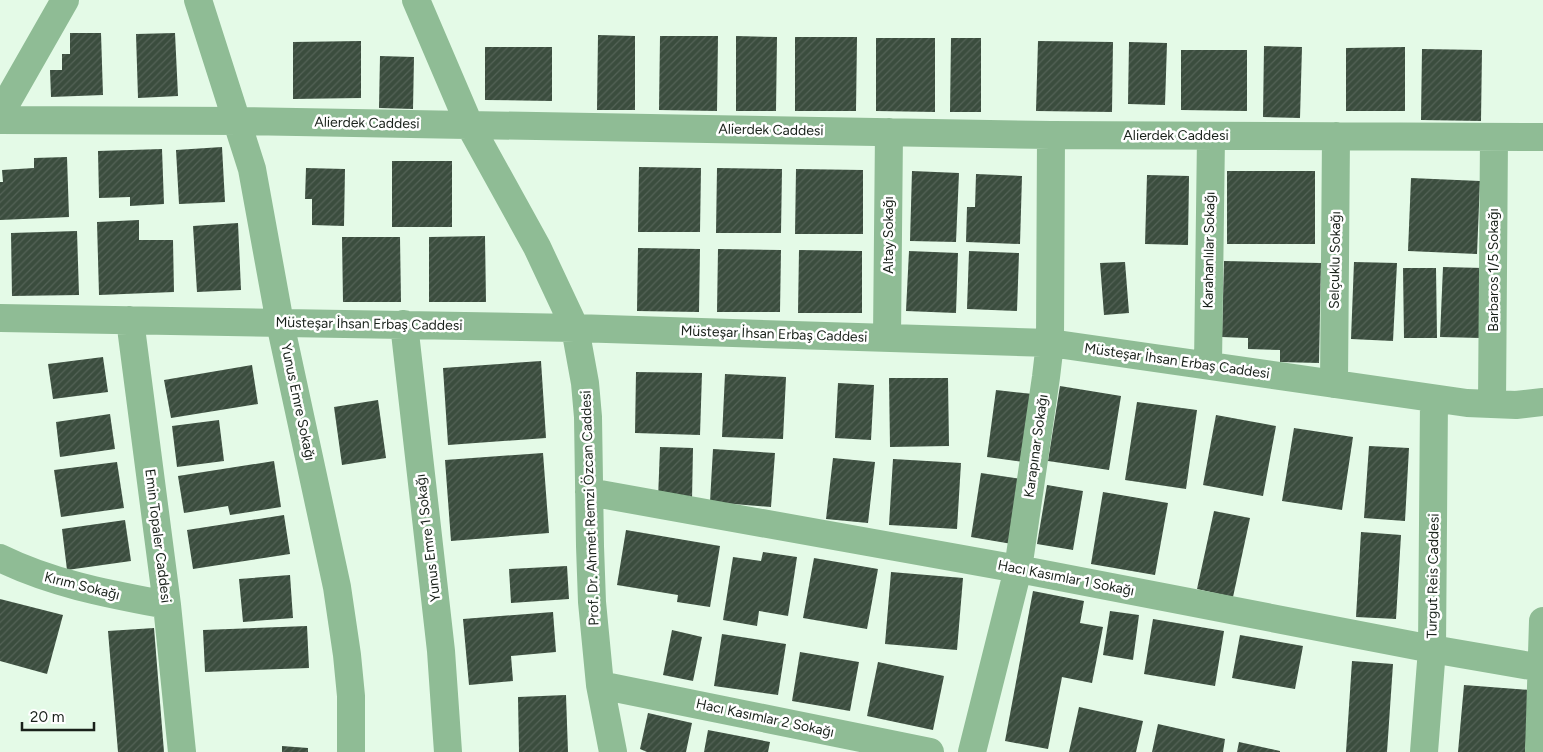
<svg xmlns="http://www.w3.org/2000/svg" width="1543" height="752" viewBox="0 0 1543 752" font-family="Figtree,sans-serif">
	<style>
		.building { fill: url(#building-hatch) }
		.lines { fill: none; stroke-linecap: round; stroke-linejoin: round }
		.minor { stroke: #8fbc95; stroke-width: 28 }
		.labels { text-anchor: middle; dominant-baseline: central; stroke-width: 5; stroke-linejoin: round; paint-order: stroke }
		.street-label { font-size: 14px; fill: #19211a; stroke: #fff }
	</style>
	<defs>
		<pattern id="building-hatch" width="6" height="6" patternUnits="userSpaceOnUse" patternTransform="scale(1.25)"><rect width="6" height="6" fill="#3b4d3e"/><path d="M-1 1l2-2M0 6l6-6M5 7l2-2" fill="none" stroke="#546357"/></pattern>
	</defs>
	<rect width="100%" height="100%" fill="#e4fae7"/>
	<path class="building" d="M70,33h31l2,62 -52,2 -1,-27h12v-16h8z
		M175,33l3,63 -40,2 -2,-64z
		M598,35l37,1v74h-38z
		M660,36h58l-1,75 -58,-1z
		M736,36l41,1 -1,74h-40z
		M795,37h62l-1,74h-61z
		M876,38h59v74l-59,-1z
		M951,38h30v74h-31z
		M361,41v57l-68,1v-57z
		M1038,41l75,1 -1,70 -76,-1z
		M1129,42l38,1 -2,62 -37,-1z
		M1264,46l38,1 -2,71 -37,-1z
		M485,47h67v54l-67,-1z
		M1405,47v64h-59v-63z
		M1422,49l60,1 -1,71 -60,-1z
		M1181,50h66v61l-66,-1z
		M380,56l34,1 -1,52 -34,-1z
		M222,147l3,55 -46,2 -3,-54z
		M162,149l2,55 -34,2v-9l-31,1 -1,-47z
		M67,157l2,60 -69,3v-38h3l-1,-12 32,-2v-10z
		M392,161h60v66h-60z
		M639,167l62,1 -1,64h-62z
		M306,168l39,1 -1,57 -32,-1v-26h-7z
		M717,168l65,1 -1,64h-65z
		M796,169l67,1v64h-68z
		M912,171l47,2 -3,69 -46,-1z
		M1227,171h88v73h-88z
		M976,174l46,2 -2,68 -54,-2 1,-35h8z
		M1147,175l42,1 -1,69 -43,-1z
		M1411,178l69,3 -3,73 -69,-3z
		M139,220v20h34l1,52 -75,3 -2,-73z
		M238,223l3,67 -44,2 -4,-66z
		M77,231l2,64 -67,1 -1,-63z
		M485,236l1,66h-57v-65z
		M342,237h58l1,65h-58z
		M638,248l62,1 -1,63 -62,-1z
		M718,249l63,1 -1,62h-63z
		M799,250l63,1v62h-64z
		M909,251l49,2 -2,60 -50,-2z
		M969,251l50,2 -2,58 -50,-2z
		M1224,261l97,2 -2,100 -39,-1v-12l-32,-1v-11l-26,-1z
		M1125,262l4,51 -25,2 -4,-52z
		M1354,262l43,1 -4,78 -42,-2z
		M1443,267l40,1 -3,70 -40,-1z
		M1403,268h33l1,70h-33z
		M103,357l5,35 -55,7 -5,-35z
		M541,361l5,77 -98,7 -5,-77z
		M252,365l6,39 -87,14 -7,-38z
		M636,372l66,1 -2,62 -65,-2z
		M725,374l61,3 -3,62 -61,-2z
		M889,378h59l1,68 -59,1z
		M838,383l36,2 -3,55 -36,-2z
		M1060,386l61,10 -12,74 -61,-9z
		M996,390l37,4 -9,68 -37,-5z
		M378,400l8,58 -44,7 -8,-58z
		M1137,402l60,8 -11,79 -61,-9z
		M110,414l5,35 -55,8 -4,-35z
		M1216,415l60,11 -13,70 -60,-11z
		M219,420l5,41 -47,6 -5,-41z
		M1294,428l59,9 -11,73 -60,-9z
		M1369,446l40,2 -4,73 -41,-3z
		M660,447l33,1 -1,52 -34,-1z
		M713,449l62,4 -4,54 -61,-5z
		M543,453l6,80 -98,8 -6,-81z
		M833,458l42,4 -7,61 -42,-4z
		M893,459l68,4 -4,66 -68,-4z
		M274,461l7,46 -51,8 -2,-9 -44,7 -6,-37z
		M117,462l7,46 -63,9 -7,-47z
		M981,473l41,6 -10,65 -41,-7z
		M1047,485l36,6 -10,59 -36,-6z
		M1103,492l65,11 -13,72 -64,-11z
		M1214,511l36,7 -17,79 -36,-8z
		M284,515l6,39 -97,15 -6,-39z
		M125,520l6,41 -64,9 -5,-41z
		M626,530l94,16 -10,61 -33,-5 1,-7 -61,-10z
		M1361,532l40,3 -5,84 -40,-2z
		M763,552l34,5 -9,59 -29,-5 -2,15 -34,-6 10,-63 28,4z
		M814,558l64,11 -11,60 -64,-11z
		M567,566l2,33 -58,4 -2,-34z
		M891,572l72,6 -6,72 -72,-6z
		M290,575l3,43 -50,4 -4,-43z
		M1033,591l51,10 -4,22 23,4 -11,56 -30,-6 -14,72 -43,-8z
		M0,599l63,16 -16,59 -47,-13z
		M1110,611l29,4 -6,45 -30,-5z
		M553,612l3,40 -45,4 2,25 -44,4 -6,-66z
		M1153,619l71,12 -9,55 -71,-12z
		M307,626l2,42 -104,4 -2,-42z
		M154,628l10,124h-46l-10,-121z
		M672,630l30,7 -9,44 -30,-6z
		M722,634l64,10 -8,51 -64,-9z
		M1240,635l63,11 -8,43 -63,-11z
		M800,652l59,10 -9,49 -58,-10z
		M1352,661l41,3 -6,88h-41z
		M878,662l66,14 -11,54 -66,-14z
		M1464,685l66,5 -5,62h-67z
		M566,695l2,57h-49l-1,-55z
		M1079,707l64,14 -7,31h-67z
		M648,713l44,10 -6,29h-39l-7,-3z
		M1158,724l67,15 -2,13h-71z
		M708,730l62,12 -2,10h-64z
		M1239,742l41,9v1h-43z
		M282,746l26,2v4h-26z"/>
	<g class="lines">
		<path class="minor" d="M198,0l54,169 28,154 57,264 10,68 4,41v56
			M416,0l53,124 68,123 38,81 10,55 3,34 2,129 2,56 8,83 13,67
			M0,114l65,-114
			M0,120l242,1 809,14 492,2
			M0,318l575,10 475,15 417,60 49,2 27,-3
			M130,320l37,285 15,147
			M404,324l37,327 7,101
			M887,337l2,-205
			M1208,365l3,-229
			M1334,384l2,-248
			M1492,404l2,-267
			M589,492l429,77 414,80 110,19
			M0,558c53,26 109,36 167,47
			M600,685l330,67
			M972,752l46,-183 28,-192 4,-34 1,-208
			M1424,752l8,-103 2,-250
			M1539,752l4,-131"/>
	</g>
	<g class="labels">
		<g class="street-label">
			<text transform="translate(367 123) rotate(1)">Alierdek Caddesi</text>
			<text transform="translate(771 130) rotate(1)">Alierdek Caddesi</text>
			<text x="1176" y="135">Alierdek Caddesi</text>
			<text transform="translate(888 235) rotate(-90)">Altay Sokağı</text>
			<text transform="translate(1209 250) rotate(-89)">Karahanlılar Sokağı</text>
			<text transform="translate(1335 260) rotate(-89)">Selçuklu Sokağı</text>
			<text transform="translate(1493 270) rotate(-90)">Barbaros 1/5 Sokağı</text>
			<text transform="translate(369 324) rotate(1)">Müsteşar İhsan Erbaş Caddesi</text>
			<text transform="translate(774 334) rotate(2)">Müsteşar İhsan Erbaş Caddesi</text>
			<text transform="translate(1177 361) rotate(8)">Müsteşar İhsan Erbaş Caddesi</text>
			<text transform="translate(298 402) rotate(78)">Yunus Emre Sokağı</text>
			<text transform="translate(1036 446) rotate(-82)">Karapınar Sokağı</text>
			<text transform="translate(590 508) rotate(-92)">Prof. Dr. Ahmet Remzi Özcan Caddesi</text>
			<text transform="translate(158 536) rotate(83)">Emin Topaler Caddesi</text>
			<text transform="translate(428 538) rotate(-97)">Yunus Emre 1 Sokağı</text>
			<text transform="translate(1433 576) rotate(-89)">Turgut Reis Caddesi</text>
			<text transform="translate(1066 578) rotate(11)">Hacı Kasımlar 1 Sokağı</text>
			<text transform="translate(82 586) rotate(14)">Kırım Sokağı</text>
			<text transform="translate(765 718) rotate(12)">Hacı Kasımlar 2 Sokağı</text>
		</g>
	</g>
	<path d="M22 722v8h72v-8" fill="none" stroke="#19211a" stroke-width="2.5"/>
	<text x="30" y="722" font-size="15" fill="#19211a" stroke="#ffffff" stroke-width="4" paint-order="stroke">20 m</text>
</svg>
